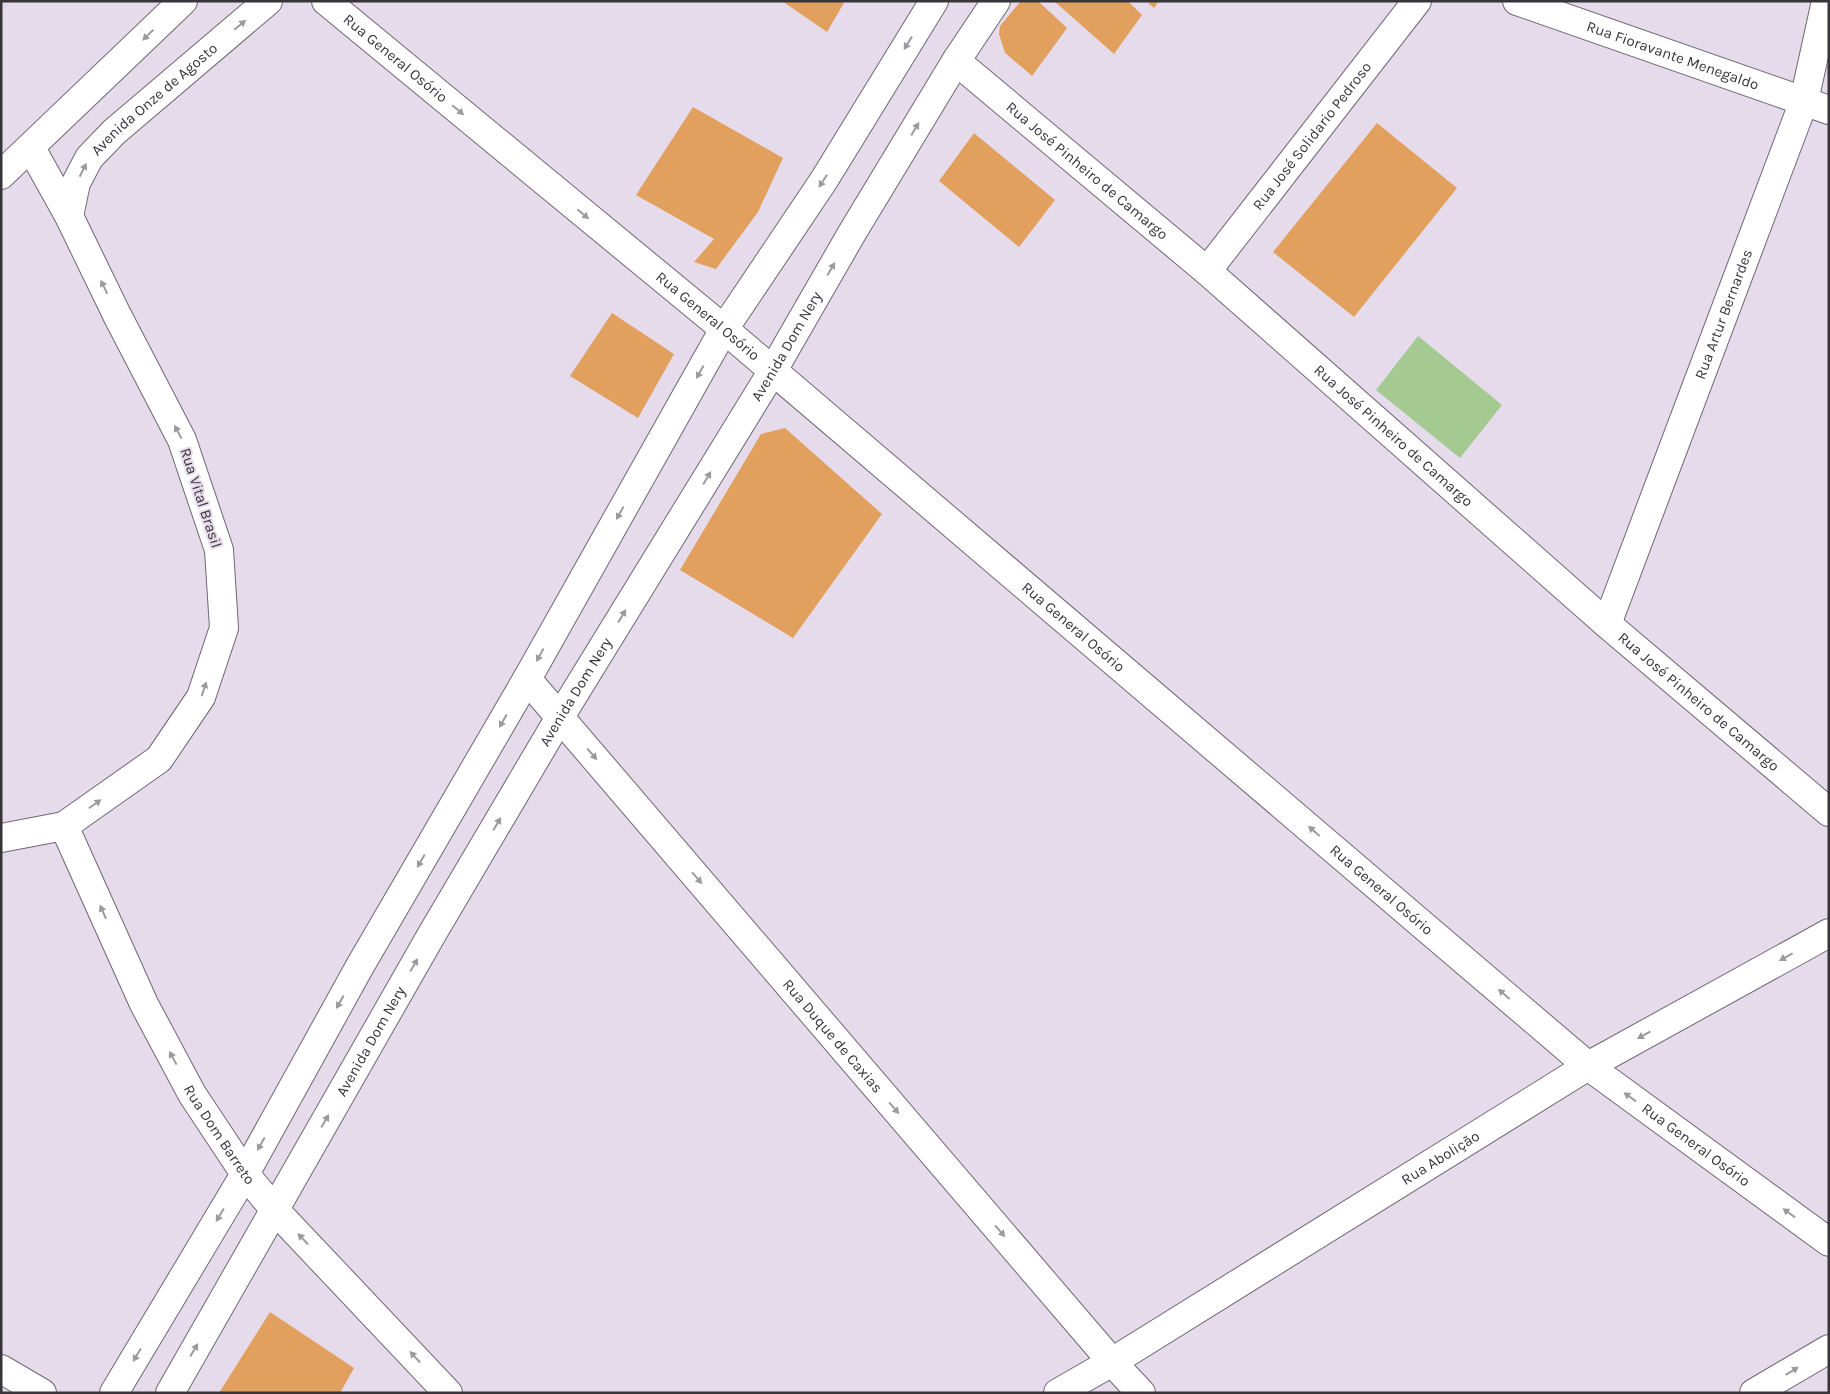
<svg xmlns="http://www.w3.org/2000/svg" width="1830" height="1394" viewBox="0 0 1830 1394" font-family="Karla,sans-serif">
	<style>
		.green { fill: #a4ca92 }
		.building { fill: #e2a05f }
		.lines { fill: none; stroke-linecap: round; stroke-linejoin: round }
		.street-casing { stroke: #6f6774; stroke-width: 30 }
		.secondary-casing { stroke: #6f6774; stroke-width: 30 }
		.primary-casing { stroke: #6f6774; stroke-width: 30 }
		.street { stroke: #fff; stroke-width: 28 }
		.secondary { stroke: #fff; stroke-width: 28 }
		.primary { stroke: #fff; stroke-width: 28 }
		.oneway { fill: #9b9a9c }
		.labels { text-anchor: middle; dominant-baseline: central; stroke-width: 4; stroke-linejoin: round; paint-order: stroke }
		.street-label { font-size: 15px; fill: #37343a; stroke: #e5dbea }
	</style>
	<rect width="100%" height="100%" fill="#e5dbea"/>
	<path class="green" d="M1418,336l84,69 -42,53 -84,-68z"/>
	<path class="building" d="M782,1h63l-18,31z
		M1021,1h17l29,27 -35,48 -27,-23 -6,-19 1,-8z
		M1054,1h74l14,14 -28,39z
		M1146,1h13l-5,7z
		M693,107l90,51 -25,54 -42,57 -22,-7 20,-23 -78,-44z
		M1377,123l80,65 -103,129 -81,-65z
		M974,133l81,67 -36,47 -80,-66z
		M612,313l62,41 -36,64 -68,-42z
		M785,428l97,86 -89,124 -113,-68 81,-136z
		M270,1312l84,56 -14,25h-121z"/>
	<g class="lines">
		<defs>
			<g id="street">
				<path id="s1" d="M326,1l398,328 864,737 241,176"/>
				<path id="s2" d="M1517,1l312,109"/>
				<path id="s3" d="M956,61l251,210 400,353 222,188"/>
				<path id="s4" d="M1207,271l210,-270"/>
				<path id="s5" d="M1607,624l197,-523 22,-100"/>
				<path id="s6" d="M527,679l585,683 29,31"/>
				<path id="s7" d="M64,826l80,178 48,90 53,80 29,35 174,184"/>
				<path d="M1,1369l41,24"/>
				<path id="s8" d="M1058,1393l54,-31 476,-296 241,-133"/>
			</g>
			<g id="secondary">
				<path d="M1,175l182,-174"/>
				<path id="s9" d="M69,216l7,-33 13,-25 25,-26 154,-131"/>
				<path d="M1,838l63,-12 95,-67 42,-62 23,-69 -5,-78 -37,-110 -65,-125 -48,-99 -38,-68"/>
				<path d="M1754,1393l75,-44"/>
			</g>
			<g id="primary">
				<path d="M114,1393l131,-219 115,-208 167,-287 197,-350 100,-149 110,-179"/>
				<path id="s10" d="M170,1393l262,-459 128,-217 212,-345 80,-139 104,-172 40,-60"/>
			</g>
		</defs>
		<use href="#street" class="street-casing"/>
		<use href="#secondary" class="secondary-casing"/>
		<use href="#primary" class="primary-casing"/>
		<use href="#street" class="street"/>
		<use href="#secondary" class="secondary"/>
		<use href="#primary" class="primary"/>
	</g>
	<defs><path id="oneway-solid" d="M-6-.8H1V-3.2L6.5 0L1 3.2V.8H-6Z" transform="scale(1.25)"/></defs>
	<g class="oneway">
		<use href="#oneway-solid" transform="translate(240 25) rotate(-40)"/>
		<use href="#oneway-solid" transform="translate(148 35) rotate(136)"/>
		<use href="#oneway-solid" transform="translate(908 43) rotate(122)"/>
		<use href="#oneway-solid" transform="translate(458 110) rotate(40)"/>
		<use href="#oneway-solid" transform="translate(915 129) rotate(-59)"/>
		<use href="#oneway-solid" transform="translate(83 170) rotate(-63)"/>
		<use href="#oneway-solid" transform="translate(823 181) rotate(123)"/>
		<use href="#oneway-solid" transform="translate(583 214) rotate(40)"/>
		<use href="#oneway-solid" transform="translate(831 269) rotate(-60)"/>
		<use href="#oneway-solid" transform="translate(104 287) rotate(-116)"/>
		<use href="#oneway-solid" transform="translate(700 372) rotate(119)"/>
		<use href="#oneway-solid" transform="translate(178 432) rotate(-118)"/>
		<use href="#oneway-solid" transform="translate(707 478) rotate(-59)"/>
		<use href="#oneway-solid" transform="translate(620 513) rotate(119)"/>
		<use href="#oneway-solid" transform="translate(622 616) rotate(-59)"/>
		<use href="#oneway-solid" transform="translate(540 655) rotate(119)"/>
		<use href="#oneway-solid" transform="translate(204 689) rotate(-72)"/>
		<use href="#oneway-solid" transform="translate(503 721) rotate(120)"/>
		<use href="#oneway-solid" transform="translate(592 754) rotate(49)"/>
		<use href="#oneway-solid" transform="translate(95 804) rotate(-35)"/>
		<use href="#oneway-solid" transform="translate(497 824) rotate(-59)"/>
		<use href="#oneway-solid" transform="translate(1314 831) rotate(-139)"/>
		<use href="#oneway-solid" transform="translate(421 861) rotate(120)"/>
		<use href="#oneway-solid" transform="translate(697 878) rotate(49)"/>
		<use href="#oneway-solid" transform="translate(103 912) rotate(-114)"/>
		<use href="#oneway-solid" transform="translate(1786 957) rotate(151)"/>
		<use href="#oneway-solid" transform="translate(414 965) rotate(-60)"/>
		<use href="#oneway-solid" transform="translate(1504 994) rotate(-139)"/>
		<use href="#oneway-solid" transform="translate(340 1002) rotate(119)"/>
		<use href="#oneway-solid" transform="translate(1644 1035) rotate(151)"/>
		<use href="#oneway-solid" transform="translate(173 1058) rotate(-118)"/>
		<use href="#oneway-solid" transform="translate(1630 1097) rotate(-144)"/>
		<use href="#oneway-solid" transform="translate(894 1108) rotate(49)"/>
		<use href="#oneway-solid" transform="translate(325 1121) rotate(-60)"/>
		<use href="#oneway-solid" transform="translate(261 1144) rotate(119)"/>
		<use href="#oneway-solid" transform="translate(1789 1213) rotate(-144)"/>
		<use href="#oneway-solid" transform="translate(220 1215) rotate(121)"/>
		<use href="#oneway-solid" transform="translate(1000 1231) rotate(49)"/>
		<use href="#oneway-solid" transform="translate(303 1239) rotate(-133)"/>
		<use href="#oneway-solid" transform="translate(194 1350) rotate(-60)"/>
		<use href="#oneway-solid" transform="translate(137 1355) rotate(121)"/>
		<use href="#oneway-solid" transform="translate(415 1357) rotate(-133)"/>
		<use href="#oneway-solid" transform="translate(1792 1371) rotate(-31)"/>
	</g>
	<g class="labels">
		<g class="street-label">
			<text stroke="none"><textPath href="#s2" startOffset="165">Rua Fioravante Menegaldo</textPath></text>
			<text stroke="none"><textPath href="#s1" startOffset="90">Rua General Osório</textPath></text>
			<text stroke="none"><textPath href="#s9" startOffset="150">Avenida Onze de Agosto</textPath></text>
			<text stroke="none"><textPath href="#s4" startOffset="171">Rua José Solidario Pedroso</textPath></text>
			<text stroke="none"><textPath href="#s3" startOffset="171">Rua José Pinheiro de Camargo</textPath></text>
			<text stroke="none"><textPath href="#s5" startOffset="331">Rua Artur Bernardes</textPath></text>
			<text stroke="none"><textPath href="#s1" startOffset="495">Rua General Osório</textPath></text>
			<text stroke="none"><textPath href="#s10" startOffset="1215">Avenida Dom Nery</textPath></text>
			<text stroke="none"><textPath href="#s3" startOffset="576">Rua José Pinheiro de Camargo</textPath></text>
			<text transform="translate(201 498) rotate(72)">Rua Vital Brasil</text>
			<text stroke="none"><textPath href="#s1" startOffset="975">Rua General Osório</textPath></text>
			<text stroke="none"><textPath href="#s10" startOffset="810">Avenida Dom Nery</textPath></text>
			<text stroke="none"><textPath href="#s3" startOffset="981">Rua José Pinheiro de Camargo</textPath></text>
			<text stroke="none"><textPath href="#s1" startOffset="1380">Rua General Osório</textPath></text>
			<text stroke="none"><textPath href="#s6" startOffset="470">Rua Duque de Caxias</textPath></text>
			<text stroke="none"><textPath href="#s10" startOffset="405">Avenida Dom Nery</textPath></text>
			<text stroke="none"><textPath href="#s7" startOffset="346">Rua Dom Barreto</textPath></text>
			<text stroke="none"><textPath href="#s1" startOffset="1785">Rua General Osório</textPath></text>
			<text stroke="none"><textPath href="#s8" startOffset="449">Rua Abolição</textPath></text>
		</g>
	</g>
	<rect width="1830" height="1394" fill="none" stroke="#37343a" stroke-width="5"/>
</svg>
